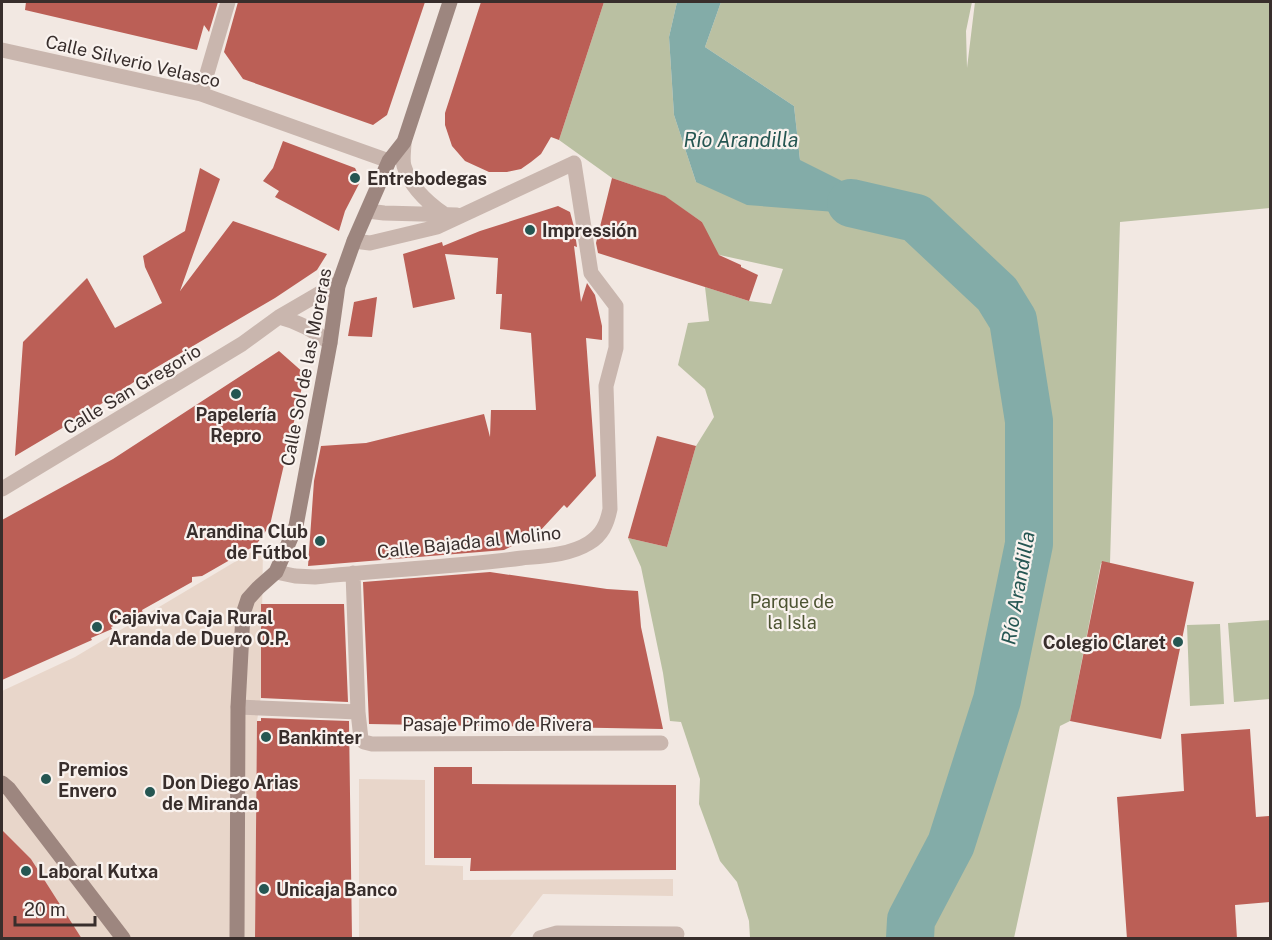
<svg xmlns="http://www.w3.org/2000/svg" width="1272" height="940" viewBox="0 0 1272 940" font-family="'Public Sans',sans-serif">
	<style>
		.green { fill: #bac0a2 }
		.plaza { fill: #e8d6ca }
		.water { fill: #83aca8 }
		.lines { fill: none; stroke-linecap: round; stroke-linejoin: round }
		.river { stroke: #83aca8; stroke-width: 48 }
		.building { fill: #bb5f56 }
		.street { stroke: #c9b6ae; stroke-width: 15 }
		.secondary { stroke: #9d867f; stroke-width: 15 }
		.poi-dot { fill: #255652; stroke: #f9f2ee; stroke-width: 2 }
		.labels { text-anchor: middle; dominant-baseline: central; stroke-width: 4.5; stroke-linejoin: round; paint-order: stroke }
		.street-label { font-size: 18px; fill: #382e2c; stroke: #f9f2ee }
		.poi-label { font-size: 18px; font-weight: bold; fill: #382e2c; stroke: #f9f2ee; text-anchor: start }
		.park-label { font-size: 18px; fill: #4d5432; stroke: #f9f2ee }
		.water-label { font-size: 20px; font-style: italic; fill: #255652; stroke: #f9f2ee }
	</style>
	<rect width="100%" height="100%" fill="#f2e8e2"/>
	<path class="green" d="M604,2h73l-8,35 5,78 22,67 104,-22 -6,-54 -89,-59 16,-45h251l-6,29 1,37 8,-66h295v206l-150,14 -10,341h-9l-31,158 -10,5 -46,212h-264l-1,-17 -12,-39 -17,-21 -21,-57 1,-25 -19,-57 -11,-1 -7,-48 -22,-106 -13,-29 39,9 29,-101 18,-29 -9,-28 -27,-24 10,-42 21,-2 -4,-34 44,14 22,3 12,-35 -68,-15 -13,-32 -38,-26 -52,-18 -53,-38z
		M1270,620v79l-36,3 -6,-79z
		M1220,624l4,80 -34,2 -3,-81z"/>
	<path class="plaza" d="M263,545l-2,151 -4,25 -2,217h-174l-50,-79 -29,-28v-140l73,-34z
		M359,779l66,1v85l38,1v14l210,-1v17l-130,-2 -34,44h-150z"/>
	<path class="water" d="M677,2h44l-16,45 89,59 6,54 116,58 21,21 -89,-26 -101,-8 -51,-23 -22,-67 -5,-78z"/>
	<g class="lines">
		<path class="river" d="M851,203l65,15 81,76 16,26 16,101v123l-32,156 -46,144 -40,76 -1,18"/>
	</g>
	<path class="building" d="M26,2h192l-9,30 -5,-7 -7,25 -172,-40z
		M238,2h187l-38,113 -14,10 -130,-46 -19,-27z
		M481,2h123l-45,138 -8,-3 -10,17 -10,8 -10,7 -14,3h-18l-24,-11 -13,-15 -7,-21v-12z
		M283,141l72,27 6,12 -16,31 -6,20 -64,-34 4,-6 -16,-10 10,-13z
		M200,168l20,11 -40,112 53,-70 94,33 -10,16 -42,28 -123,72 -66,44 -71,42 8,-114 64,-64 28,50 47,-25 -17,-36 -2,-11 42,-25z
		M612,178l53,18 37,26 17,33 22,10v2l17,8 -9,26 -151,-48 -2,-10z
		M558,206l12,6 4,15 3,20 -3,-1 7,56 6,-19 8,12 7,31v14l-16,-2 10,138 -29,32 -3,-3 -25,27 -35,18 -196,16 6,-85 7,-35 45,-3 118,-29 6,23 1,-27h45l-5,-77 -31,-4 2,-35h-6l2,-36 -53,-4 10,45 -42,9 -10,-54 39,-12 1,4 37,-15z
		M377,297l-5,40 -24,-1 6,-34z
		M279,351l26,23 -35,151 -14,20 -54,31 -10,1v5l-50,28 1,3 -32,14 1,2 -21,9 1,2 -90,40v-160l111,-61z
		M657,436l39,10 -29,101 -39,-9z
		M1102,561l92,21 -33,157 -91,-18z
		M490,572l117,17 31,2 3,36 22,102 -294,-5 -6,-142z
		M261,604h83l4,98 -87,-4z
		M261,718l88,3 3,218h-97l2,-218h4z
		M1250,729l6,88 13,-1 1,86 -35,3 2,34h-110l-10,-142 67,-6 -3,-57z
		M434,767h38v17l204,1v85l-206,1 1,-13h-37z
		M2,830l29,29 51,80h-80z"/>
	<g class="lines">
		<path class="street" d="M2,50l199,44 188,67
			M201,94l27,-92
			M404,142c0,8 -2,17 0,24 6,20 24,37 40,48
			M368,211l16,2 73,2
			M279,317c20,5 34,13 51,26
			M2,489l240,-145 37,-27 55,-32 4,1
			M276,572l19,4 20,1c69,-7 138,-10 207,-19 22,-2 48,-3 67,-15 13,-8 18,-19 21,-34l-4,-123 10,-38v-42l-25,-33 -17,-110 -137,64 -67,16 -16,-2
			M353,573l5,139 3,27 3,3 8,2 289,-1
			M238,707l120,5
			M540,938l17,-5 120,1"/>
		<path class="secondary" d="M2,783l7,6 114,149
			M237,938l1,-231 5,-93 5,-15 10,-11 18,-16 20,-46 34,-183 8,-57 16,-45 35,-80 15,-19 46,-140"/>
	</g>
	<g class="poi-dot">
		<circle cx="355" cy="178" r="6"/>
		<circle cx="530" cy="230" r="6"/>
		<circle cx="236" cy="394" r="6"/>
		<circle cx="320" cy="541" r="6"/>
		<circle cx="97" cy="627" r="6"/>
		<circle cx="1178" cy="642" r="6"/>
		<circle cx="266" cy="737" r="6"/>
		<circle cx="46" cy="779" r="6"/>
		<circle cx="150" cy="792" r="6"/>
		<circle cx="26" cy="871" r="6"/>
		<circle cx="264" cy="889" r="6"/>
	</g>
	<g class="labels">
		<g class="street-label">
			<text transform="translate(133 61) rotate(13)">Calle Silverio Velasco</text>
			<text transform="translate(306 367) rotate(-79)">Calle Sol de las Moreras</text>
			<text transform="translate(132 389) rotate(-31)">Calle San Gregorio</text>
			<text transform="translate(469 542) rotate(-6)">Calle Bajada al Molino</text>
			<text x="497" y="724">Pasaje Primo de Rivera</text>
		</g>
		<g class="poi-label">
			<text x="367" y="178">Entrebodegas</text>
			<text x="542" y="230">Impressión</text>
			<text x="236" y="414" text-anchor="middle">Papelería<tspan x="236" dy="21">Repro</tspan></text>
			<text x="308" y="531" text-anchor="end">Arandina Club<tspan x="308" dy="21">de Fútbol</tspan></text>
			<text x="109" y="617">Cajaviva Caja Rural<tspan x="109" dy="21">Aranda de Duero O.P.</tspan></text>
			<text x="1166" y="642" text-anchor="end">Colegio Claret</text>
			<text x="278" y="737">Bankinter</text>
			<text x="58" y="769">Premios<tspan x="58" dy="21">Envero</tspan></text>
			<text x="162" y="782">Don Diego Arias<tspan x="162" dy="21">de Miranda</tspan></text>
			<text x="38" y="871">Laboral Kutxa</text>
			<text x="276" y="889">Unicaja Banco</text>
		</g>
		<g class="park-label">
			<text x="792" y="601">Parque de<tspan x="792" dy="21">la Isla</tspan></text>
		</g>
		<g class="water-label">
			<text x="741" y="140">Río Arandilla</text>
			<text transform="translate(1018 588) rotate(-80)">Río Arandilla</text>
		</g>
	</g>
	<rect width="1272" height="940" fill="none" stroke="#382e2c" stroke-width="6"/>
	<path d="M15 916v9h80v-9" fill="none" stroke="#382e2c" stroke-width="3"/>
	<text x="24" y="916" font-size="18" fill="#382e2c" stroke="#f9f2ee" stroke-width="4.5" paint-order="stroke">20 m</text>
</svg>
